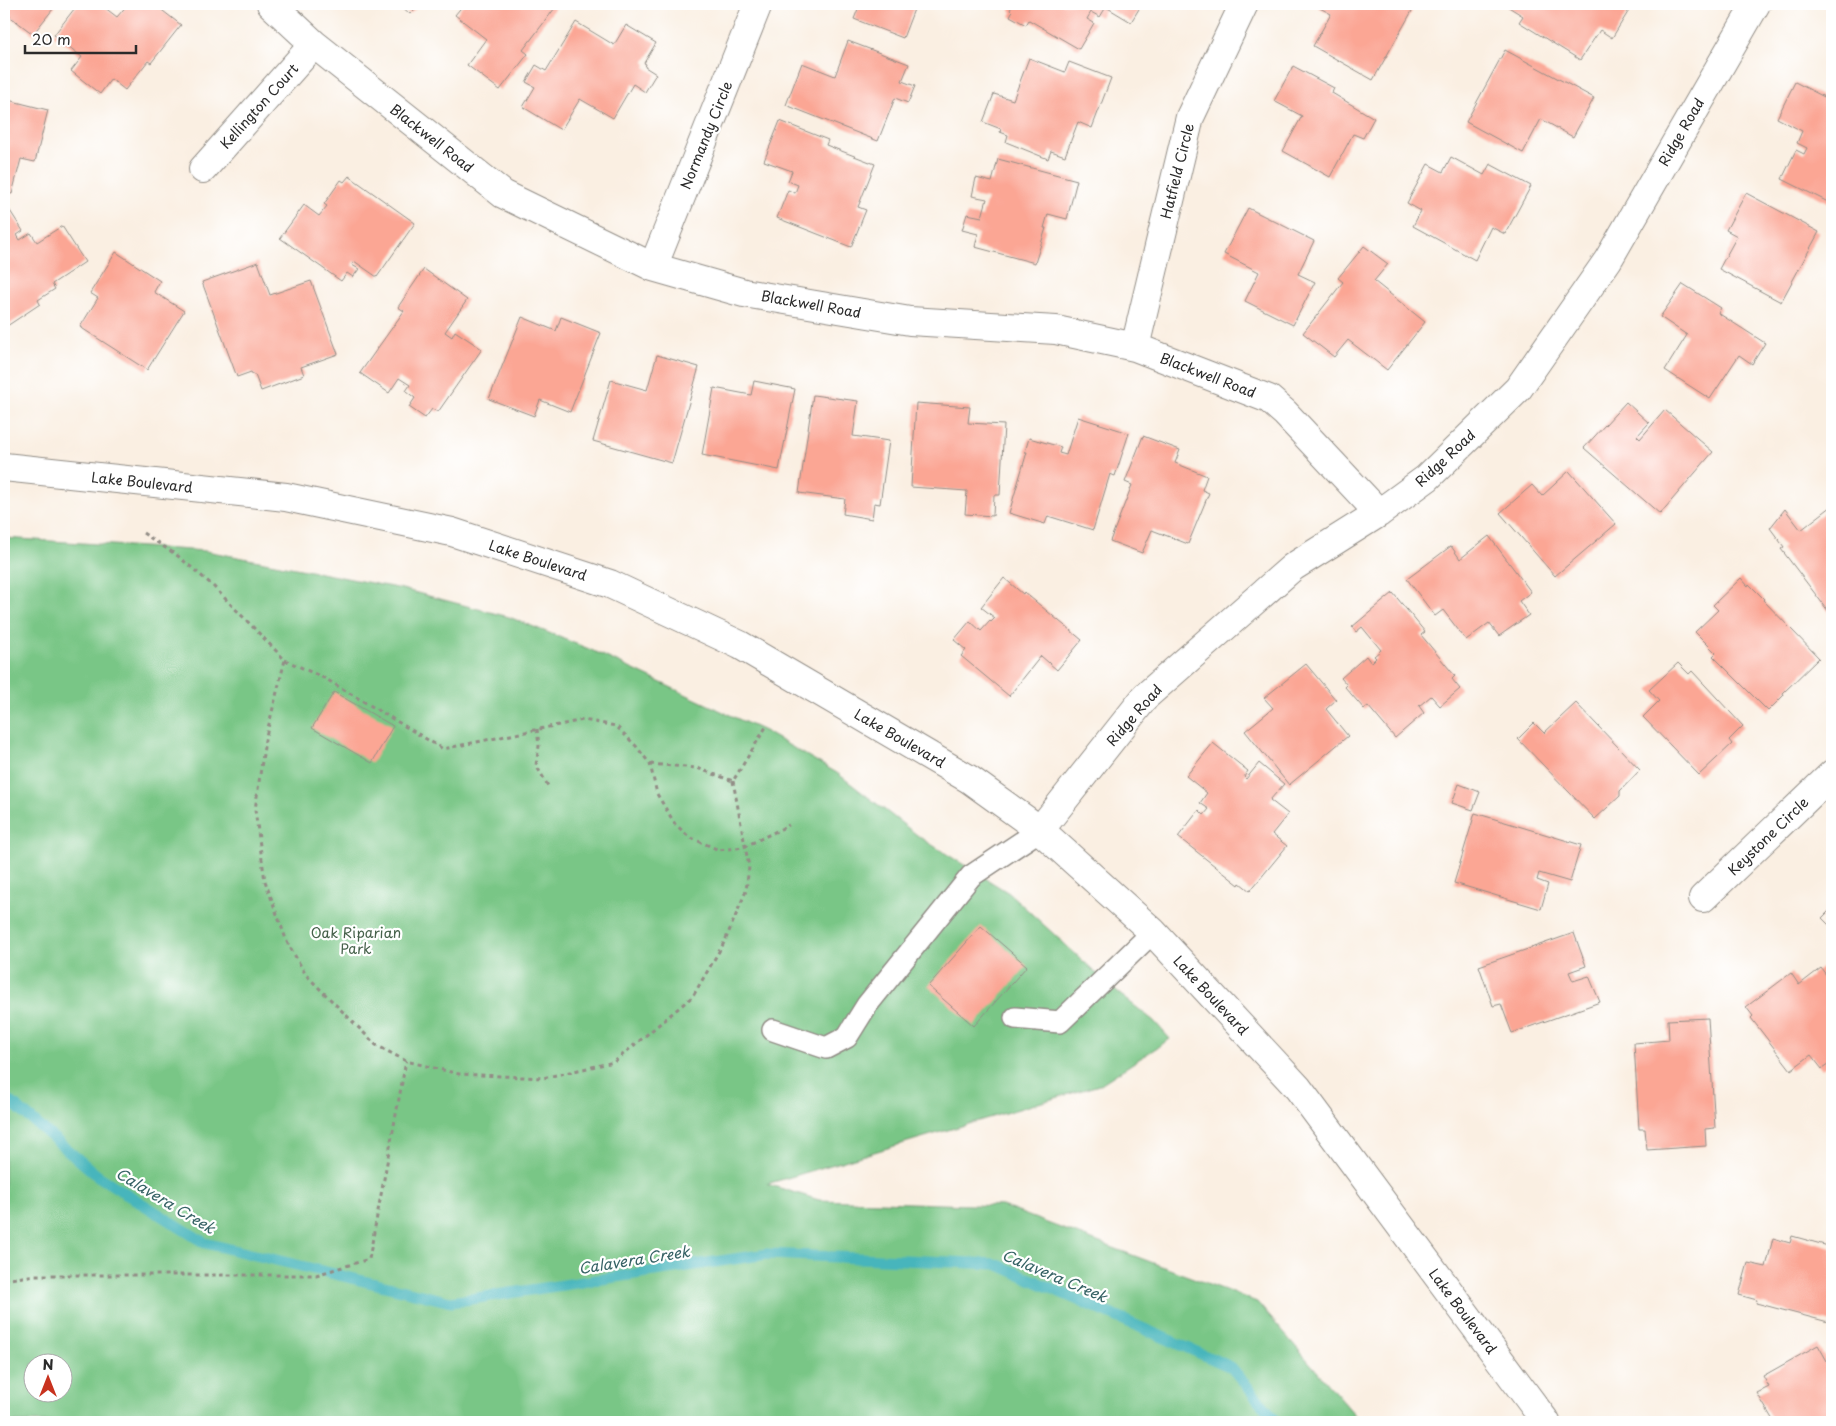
<svg xmlns="http://www.w3.org/2000/svg" width="1836" height="1426" viewBox="0 0 1836 1426" font-family="'Playpen Sans',sans-serif">
	<style>
		.green { fill: #79c686; stroke: #527858; fill-rule: evenodd }
		.lines { fill: none; stroke-linecap: round; stroke-linejoin: round }
		.stream { stroke: #46b5bc; stroke-width: 11 }
		.building { fill: #fba694 }
		.service-casing { stroke: #928d86; stroke-width: 24 }
		.minor-casing { stroke: #928d86; stroke-width: 30 }
		.secondary-casing { stroke: #928d86; stroke-width: 30 }
		.path { stroke: #928d86; stroke-width: 3; stroke-dasharray: 4 4; stroke-linecap: butt }
		.service { stroke: #fff; stroke-width: 21 }
		.minor { stroke: #fff; stroke-width: 28 }
		.secondary { stroke: #fff; stroke-width: 28 }
		.labels { text-anchor: middle; dominant-baseline: central; stroke-width: 4.5; stroke-linejoin: round; paint-order: stroke }
		.street-label { font-size: 14px; fill: #2b2b2b; stroke: #fff }
		.park-label { font-size: 14px; fill: #46614b; stroke: #fff }
		.water-label { font-size: 15px; font-style: italic; fill: #366265; stroke: #fff }
	</style>
	<rect width="100%" height="100%" fill="#fff"/>
	<filter id="ink" filterUnits="userSpaceOnUse"><feTurbulence type="fractalNoise" baseFrequency=".02" numOctaves="2"/><feDisplacementMap in="SourceGraphic" scale="10" xChannelSelector="R" yChannelSelector="G"/><feConvolveMatrix kernelMatrix="1 2 1 2 8 2 1 2 1" color-interpolation-filters="sRGB"/></filter>
	<filter id="wash" filterUnits="userSpaceOnUse"><feTurbulence type="fractalNoise" baseFrequency=".0096" numOctaves="4" result="noise"/><feDisplacementMap in="SourceGraphic" scale="20" xChannelSelector="R" yChannelSelector="G"/><feGaussianBlur stdDeviation="1.12" result="paint"/><feColorMatrix in="noise" values="0 0 0 0 0 0 0 0 0 0 0 0 0 0 0 0 0 1.4 0 .05"/><feComposite in="paint" operator="in"/></filter>
	<g filter="url(#wash)">
		<rect width="100%" height="100%" fill="#faefe2"/>
		<path class="green" d="M4,538l202,13 74,14 122,24 107,28 80,32 175,82 73,42 84,65 88,55 108,99 37,29 16,18 -71,46 -332,99 52,16 183,6 255,96 104,120h-1357zM32,1364h30v30h-30z"/>
		<g class="lines">
			<path class="stream" d="M4,1096l94,80 107,67 246,59 316,-48 229,10 235,103 46,55"/>
		</g>
		<g id="blocks">
			<path class="building" d="M4,4h53l-24,30 -29,-22z
				M78,4h22l17,13 11,-13h26l27,21 -30,38 -3,-2 -23,29 -14,-11 -11,15 -29,-23 11,-14 -28,-22z
				M399,4h21l-10,10z
				M464,4h94l-35,46 5,4 -28,36 -33,-25 19,-26 -31,-24z
				M860,4h56l-13,34 -49,-19z
				M1013,4h129l-11,18 -25,-15 -6,10 -9,-5 -4,7 7,4 -15,26 -50,-29 -3,5 -16,-9 2,-4 -2,-2z
				M1320,4h81l11,7 -39,69 -60,-34 18,-32 -13,-7z
				M1509,4h124l-21,34 -12,-8 -20,30 -61,-38 4,-6 -16,-10z
				M576,22l38,23 12,-20 30,18 -12,20 2,1 -1,3 11,7 -11,18 -12,-8 -20,34 -33,-19 -19,31 -38,-23 12,-20 -9,-5 10,-17 10,6z
				M848,41l61,23 -7,17 13,5 -7,17 -13,-5 -17,43 -92,-36 16,-42 33,13z
				M1505,50l89,48 -21,39 -32,-18 -18,34 -57,-31z
				M1029,58l36,14 4,-10 42,16 -19,50 -14,-6 -13,34 -14,-5 -3,8 -42,-17 2,-7 -8,-3 1,-3 -18,-7 11,-28 19,6z
				M1293,66l41,22 -2,5 42,25 -11,20 -10,-4 -23,43 -47,-26 19,-35 -28,-15z
				M1795,82l37,19v103l-50,-25 14,-29 8,4 3,-6 -10,-5 5,-12 -25,-13z
				M4,99l44,11 -13,52 -14,-3 -9,35 -8,-2z
				M780,121l48,19 -2,5 49,19 -17,43 8,3 -15,37 -74,-29 11,-28 7,3 3,-8 -10,-4 4,-10 -28,-10z
				M1451,157l33,18 6,-11 41,22 -26,48 -14,-7 -16,33 -62,-34 8,-15 -14,-8 21,-39 15,8z
				M998,159l79,21 -10,39 -19,-5 -4,14h2l-11,35 -60,-16 3,-13 -16,-4 5,-16 15,3 5,-18 -15,-3 4,-18 16,4z
				M349,176l66,47 -38,54 -23,-16 -2,4 7,4 -6,8 -6,-4 -6,8 -61,-43 24,-33 15,11 8,-10 -3,-2 17,-24 3,2z
				M1746,193l73,39 -38,70 -62,-33 18,-33 -11,-6z
				M5,203l18,28 -6,4 3,5 11,-7 6,9 25,-16 23,36 -33,22 3,5 -17,11 2,4 -36,24v-124z
				M1248,208l66,33 -16,33 17,8 -22,43 -48,-24 14,-29 -35,-18z
				M1364,246l24,18 -14,17 51,41 -38,48 -39,-30 -14,17 -31,-24 40,-51 -5,-4z
				M116,252l44,29 -6,11 30,19 -37,59 -67,-43 18,-29 -8,-5z
				M258,262l12,33 41,-14 27,73 -37,13 3,8 -43,16 -6,-16h-2l-2,-3 -14,5 -35,-95z
				M424,269l43,31 -22,32 7,5 3,-6 27,18 -44,63 -6,-3 -7,9 -16,-11 6,-9 -9,-7 4,-6 -11,-7 -10,15 -29,-20 44,-62 -6,-4z
				M1683,284l38,24 -3,5 47,30 -13,21 -13,-9 -29,44 -45,-29 22,-35 -27,-18z
				M522,317l34,14 5,-14 40,16 -31,79 -30,-12 -6,16 -45,-17z
				M657,355l42,12 -27,96 -79,-22 18,-61 36,10z
				M754,381l41,8 -16,81 -77,-15 12,-67 37,7z
				M813,395l45,6 -5,35 36,5 -9,63 -6,-1 -2,16 -29,-5 2,-15 -46,-6z
				M1626,402l23,21 -12,13 3,3 25,-29 48,42 -53,62 -76,-66z
				M916,403l54,4 -2,16 36,2 -4,70h-6l-1,21 -28,-2 2,-23 -56,-4z
				M1078,417l51,16 -14,43 -5,-2 -17,56 -45,-14 -3,8 -36,-11 18,-61h-2l4,-14 32,9 -2,6 7,2z
				M1143,436l37,14 -5,13 32,13 -5,14 7,3 -21,51 -36,-14 -10,23 -32,-12 22,-56 -7,-3z
				M1569,471l47,53 -61,52 -55,-63 32,-28 10,11z
				M1832,506v110l-51,-67 3,-2 -14,-19 15,-19 16,21z
				M1489,536l42,56 -12,9 10,14 -30,21 -10,-13 -23,17 -23,-30 -8,6 -28,-37 44,-33 9,13z
				M1004,578l19,16 1,-2 58,48 -25,30 -16,-14 -32,40 -48,-40 5,-6 -12,-10 16,-19 11,10 9,-10 1,1 4,-4 -14,-11z
				M1741,578l7,8 1,-2 15,15 -1,1 56,58 -36,35 1,2 -16,16 -55,-55 3,-3 -21,-21 23,-22 -5,-5z
				M1393,593l32,39 -4,3 34,41 -3,3 8,10 -20,17 -9,-10 -12,10 5,7 -29,25 -27,-32 -4,3 -19,-22 2,-2 -6,-7 25,-22 5,7 5,-5 -2,-2 7,-6 -19,-23 -6,5 -4,-5z
				M1678,663l11,11 3,-3 51,55 -14,14 3,4 -33,31 -56,-58 16,-16 -10,-11z
				M1306,664l30,36 -10,9 22,27 -59,49 -44,-54 28,-23 -9,-10z
				M334,692l59,34 -21,37 -60,-35z
				M1576,703l64,67 -20,21v5l-25,23 -77,-80 16,-16 10,10z
				M1213,743l35,28 -4,6 2,2 13,-16 25,21 -14,16 18,14 -16,20 15,12 -37,45 -10,-8 -1,2 -61,-48 21,-27 5,5 5,-6 -9,-6 7,-10 -21,-17z
				M1459,784l21,8 -7,18 -21,-7z
				M1475,813l106,32 -11,37 -31,-9 -2,7 11,4 -7,25 -87,-26z
				M1832,908v20l-10,-10z
				M981,926l46,40 -53,60 -46,-40z
				M1574,933l12,33 -17,6 4,9 16,-5 11,26 -88,31 -11,-29 -8,2 -14,-40z
				M1821,968l11,15v79l-10,7 -11,-14 -20,15 -40,-52 2,-2 -7,-9 45,-34 8,12z
				M1708,1018l7,110 -10,1 1,17 -59,4 -2,-21h-6l-5,-86 35,-3 -1,-20z
				M1792,1236l40,11v76l-76,-20 1,-3 -18,-5 9,-32 18,4 7,-29 17,5z
				M1818,1345l13,23 1,-1v55h-27l-2,-2 -4,2h-25l-17,-29 12,-6 -6,-11z"/>
		</g>
	</g>
	<g filter="url(#ink)">
		<use href="#blocks" fill-opacity="0" stroke="#928d86" stroke-width="1"/>
		<g class="lines">
			<defs>
				<path id="service" d="M1015,1018l45,4 93,-90
					M773,1030l53,18 21,-11 20,-32 104,-129 69,-46"/>
				<path id="minor" d="M271,4l43,40 189,150 150,73 91,26 166,28 146,9 79,17 134,52 16,14 94,100
					M203,169l111,-125
					M653,267l105,-263
					M1135,347l55,-230 54,-113
					M1040,830l106,-134 147,-129 86,-54 48,-35 91,-89 90,-129 148,-256
					M1703,898l129,-124"/>
				<path id="secondary" d="M4,467l282,30 166,35 158,52 130,61 229,134 71,51 113,102 145,156 248,334"/>
			</defs>
			<use href="#service" class="service-casing"/>
			<use href="#minor" class="minor-casing"/>
			<use href="#secondary" class="secondary-casing"/>
			<path class="path" d="M143,533l35,23 33,28 74,76 -20,80 -10,70 10,71 22,61 19,33 70,70 30,16 53,13 84,4 71,-16 79,-66 32,-55 21,-50 3,-24 -16,-86
				M285,660l41,19 117,70 140,-29 33,6 20,20 14,18 7,30 18,30 14,13 30,13 25,-3 45,-22
				M537,729l2,17 -3,19 12,21
				M650,764l47,4 36,13 33,-54
				M4,1280l31,-5h281l53,-16 37,-198"/>
			<use href="#service" class="service"/>
			<use href="#minor" class="minor"/>
			<use href="#secondary" class="secondary"/>
		</g>
	</g>
	<g class="labels">
		<g class="street-label">
			<text transform="translate(259 106) rotate(-48)">Kellington Court</text>
			<text transform="translate(1681 132) rotate(-60)">Ridge Road</text>
			<text transform="translate(706 135) rotate(-68)">Normandy Circle</text>
			<text transform="translate(432 138) rotate(38)">Blackwell Road</text>
			<text transform="translate(1177 171) rotate(-76)">Hatfield Circle</text>
			<text transform="translate(811 304) rotate(10)">Blackwell Road</text>
			<text transform="translate(1208 375) rotate(21)">Blackwell Road</text>
			<text transform="translate(1445 458) rotate(-43)">Ridge Road</text>
			<text transform="translate(142 482) rotate(6)">Lake Boulevard</text>
			<text transform="translate(538 560) rotate(18)">Lake Boulevard</text>
			<text transform="translate(1134 715) rotate(-49)">Ridge Road</text>
			<text transform="translate(900 738) rotate(30)">Lake Boulevard</text>
			<text transform="translate(1768 836) rotate(-44)">Keystone Circle</text>
			<text transform="translate(1211 995) rotate(47)">Lake Boulevard</text>
			<text transform="translate(1463 1311) rotate(53)">Lake Boulevard</text>
		</g>
		<g class="park-label">
			<text x="356" y="932">Oak Riparian<tspan x="356" dy="16">Park</tspan></text>
		</g>
		<g class="water-label">
			<text transform="translate(166 1200) rotate(31)">Calavera Creek</text>
			<text transform="translate(634 1259) rotate(-9)">Calavera Creek</text>
			<text transform="translate(1055 1275) rotate(23)">Calavera Creek</text>
		</g>
	</g>
	<rect width="1836" height="1426" fill="none" stroke="#fff" stroke-width="20"/>
	<g transform="translate(48 1378)"><circle r="24" fill="#ffffff" stroke="#aaaaaa"/>
	<path d="M0-4L9 19L0 12L-9 19Z" fill="#c8321e"/>
	<text y="-8" font-size="14" font-weight="bold" text-anchor="middle" fill="#2b2b2b">N</text>
	</g>
	<path d="M25 45v8h111v-8" fill="none" stroke="#2b2b2b" stroke-width="2.5"/>
	<text x="32" y="45" font-size="15" fill="#2b2b2b" stroke="#ffffff" stroke-width="4" paint-order="stroke">20 m</text>
</svg>
